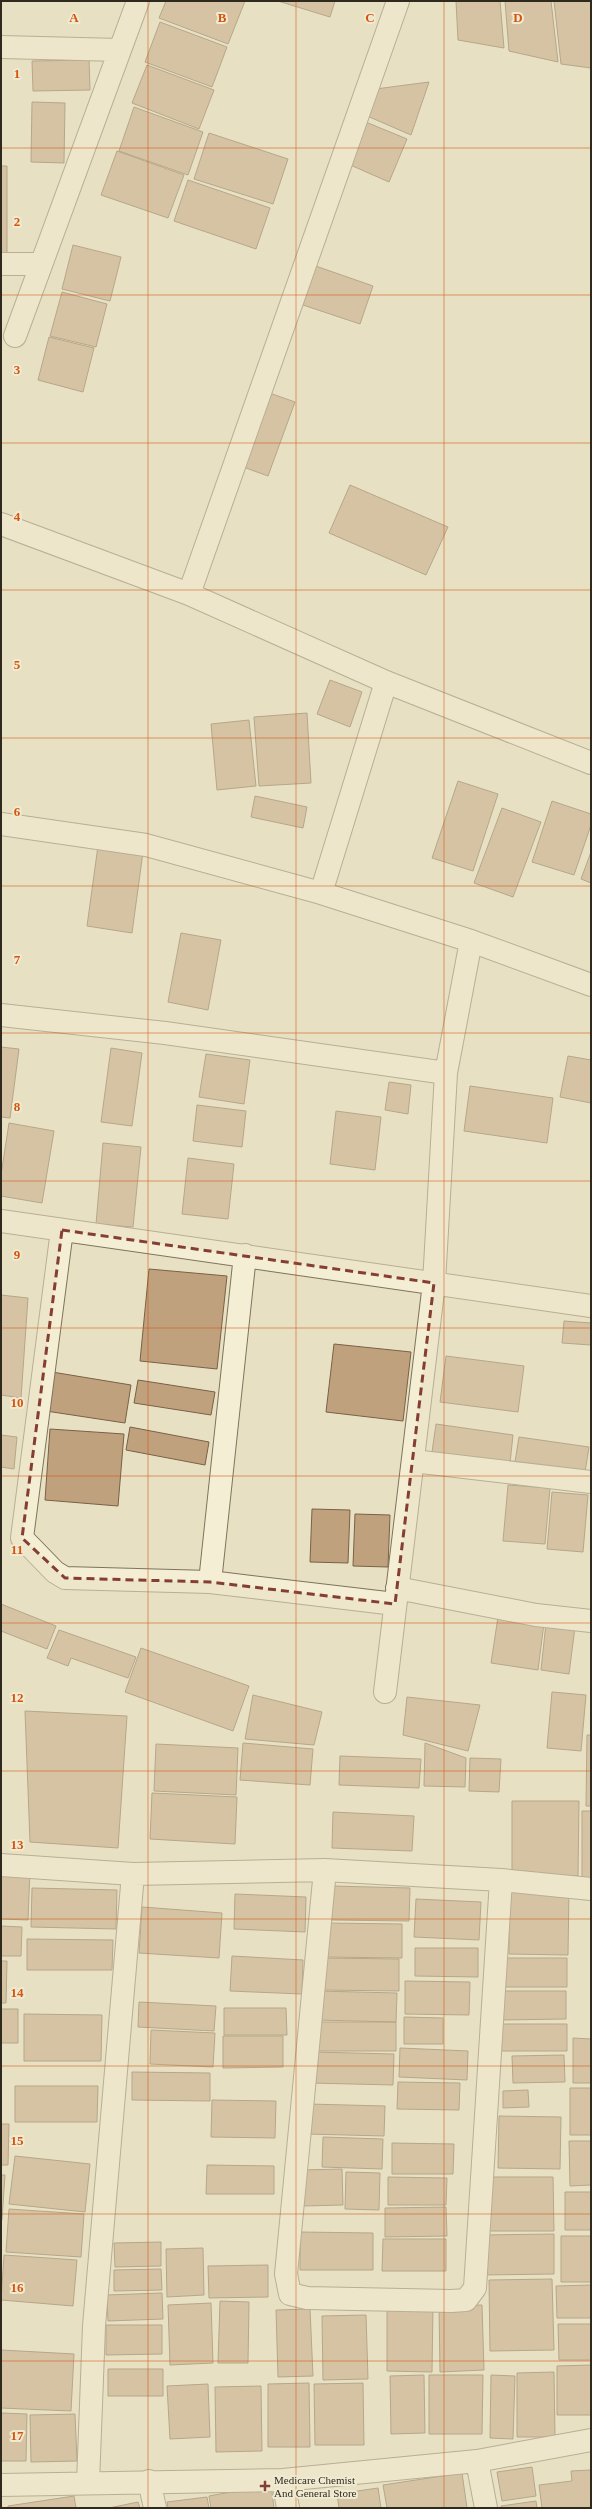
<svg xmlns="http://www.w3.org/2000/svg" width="592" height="2509" viewBox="0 0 592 2509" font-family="Georgia,serif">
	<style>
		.building { fill: #c0a17d; stroke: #7a6145 }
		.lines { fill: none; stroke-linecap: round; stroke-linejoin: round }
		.minor-casing { stroke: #7e735c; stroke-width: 24 }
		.minor { stroke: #f3eed4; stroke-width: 22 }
		.marked { fill: none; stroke: #853e34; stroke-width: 3; stroke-dasharray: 8 5; stroke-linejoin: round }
		.grid { fill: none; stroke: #d6540e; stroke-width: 1; stroke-opacity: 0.55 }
		.poi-dot { fill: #853e34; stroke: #efead1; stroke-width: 1.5 }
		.labels { text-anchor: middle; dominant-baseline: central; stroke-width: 4; stroke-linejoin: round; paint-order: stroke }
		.poi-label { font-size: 11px; fill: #30291e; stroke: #efead1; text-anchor: start }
		.grid-label { font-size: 13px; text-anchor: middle; font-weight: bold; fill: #d6540e; stroke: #efead1; stroke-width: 4; stroke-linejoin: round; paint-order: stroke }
	</style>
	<rect width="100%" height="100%" fill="#e7e0c3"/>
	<path class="building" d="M166,1h79l-17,43 -69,-26z
		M278,1h57l-5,16z
		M456,1h44l4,47 -46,-8z
		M505,1h46l7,61 -49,-11z
		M554,1h37v67l-30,-4z
		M160,22l67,25 -15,40 -67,-25z
		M89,60l1,30 -57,1 -1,-30z
		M147,65l67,25 -15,39 -67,-26z
		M429,82l-18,53 -53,-23 10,-22z
		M32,102l33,1 -1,60 -33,-1z
		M134,107l69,25 -15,43 -69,-24z
		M356,118l51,21 -18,43 -50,-22z
		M209,133l79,26 -15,45 -79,-25z
		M117,151l67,24 -16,43 -67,-23z
		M1,166h6v90h-6z
		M188,180l82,28 -14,41 -82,-28z
		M73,245l48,12 -11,44 -48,-12z
		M307,263l66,23 -13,38 -66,-22z
		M62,292l45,12 -11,43 -46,-11z
		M49,337l45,11 -11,44 -45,-12z
		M261,390l34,12 -27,74 -33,-12z
		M350,485l98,42 -22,48 -97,-42z
		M330,680l32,12 -12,35 -33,-13z
		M307,713l4,70 -52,3 -5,-69z
		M249,720l7,66 -39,4 -6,-66z
		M458,781l40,13 -25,77 -41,-13z
		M255,796l52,11 -4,21 -52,-11z
		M552,801l39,13v11l-17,50 -42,-13z
		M502,808l39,14 -28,75 -39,-14z
		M98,846l45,6 -11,81 -45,-7z
		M591,852v31l-10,-4z
		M181,933l40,7 -13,70 -40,-8z
		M1,1047l18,2 -9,69 -9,-1z
		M111,1048l31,5 -10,73 -31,-4z
		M206,1054l44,6 -6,44 -45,-7z
		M568,1056l23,4v43l-31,-6z
		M389,1082l22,3 -3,29 -23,-4z
		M470,1086l83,12 -6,45 -83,-12z
		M197,1105l49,6 -4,36 -49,-6z
		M336,1111l45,6 -6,53 -45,-6z
		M9,1123l45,8 -12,72 -41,-7v-21z
		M103,1143l38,4 -8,80 -37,-3z
		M188,1158l46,6 -6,55 -46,-5z
		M149,1269l78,7 -10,93 -77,-8z
		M1,1295l27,3 -7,100 -20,-3z
		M564,1321l27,2v22l-29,-2z
		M334,1344l77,8 -8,69 -77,-9z
		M446,1356l78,10 -6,46 -78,-10z
		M52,1372l79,13 -6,38 -79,-12z
		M138,1380l77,12 -4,23 -77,-12z
		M436,1424l77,11 -3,28 -78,-11z
		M130,1427l79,15 -4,23 -79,-15z
		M50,1429l74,5 -6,72 -73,-6z
		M1,1435l16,2 -3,32 -13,-2z
		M519,1437l70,10 -4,25 -70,-10z
		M508,1485l42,3 -5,56 -42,-3z
		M552,1492l36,3 -5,57 -36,-3z
		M312,1509l38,1 -2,53 -38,-1z
		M355,1514l35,1 -2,52 -35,-1z
		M1,1604l55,22 -9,23 -46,-18z
		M498,1617l46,6 -6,47 -47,-7z
		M546,1623l29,4 -6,47 -28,-4z
		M59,1630l77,27 -8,21 -57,-20 -3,8 -21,-8z
		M141,1648l108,38 -16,45 -108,-39z
		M552,1692l34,3 -5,56 -34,-3z
		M253,1695l69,17 -8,33 -69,-6z
		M407,1697l73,8 -12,46 -65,-16z
		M25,1711l102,5 -9,132 -88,-6z
		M587,1735h4v71h-5z
		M243,1743l70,6 -3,36 -70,-5z
		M425,1743l41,15 -1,29 -41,-1z
		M156,1744l82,4 -2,47 -82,-4z
		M340,1756l81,3 -2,29 -80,-3z
		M470,1758l31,1 -2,33 -30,-1z
		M152,1793l85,4 -2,47 -85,-5z
		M512,1801h67l-1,75h-66z
		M582,1811h9v68h-9z
		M333,1812l81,4 -2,35 -80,-3z
		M1,1870h29l-2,50 -27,-1z
		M332,1886l78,2 -1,33 -78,-1z
		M32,1888l85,2 -1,39 -85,-2z
		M509,1888l60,1 -1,66 -59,-1z
		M235,1894l71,3 -1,35 -71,-3z
		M416,1899l65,3 -2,38 -65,-3z
		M142,1907l80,6 -3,45 -80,-5z
		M326,1923l76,1v34l-76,-1z
		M1,1926l21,1 -1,29h-20z
		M27,1939l86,1 -1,30h-85z
		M415,1948h63v29l-63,-1z
		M232,1956l71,4 -1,34 -72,-3z
		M322,1958l77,1v32l-77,-1z
		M503,1958h64v29h-64z
		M1,1961h6l-1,42h-5z
		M405,1981l65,1 -1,33 -64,-1z
		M318,1991l79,2 -1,29 -79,-2z
		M502,1991h64v28l-64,1z
		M139,2002l77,4 -2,25 -76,-4z
		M224,2008h62l1,27h-63z
		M1,2009h17v34h-17z
		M24,2014l78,1 -1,46h-77z
		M404,2017l39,1v26h-39z
		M314,2022h82v29h-83z
		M499,2024h68v27h-67z
		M151,2030l64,3 -2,34 -63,-3z
		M223,2036h60v31l-60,1z
		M573,2038l18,1v44h-18z
		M400,2048l68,3 -1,29 -68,-3z
		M312,2052l82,2 -1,31 -82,-2z
		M564,2055l1,27 -52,1 -1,-27z
		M132,2072l78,1v28l-78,-1z
		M398,2082l62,1 -1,27 -62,-1z
		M15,2086h83l-1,36h-82z
		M570,2088h21v47h-21z
		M528,2090l1,17 -26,1v-17z
		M212,2100l64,1 -1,37 -64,-1z
		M308,2104l77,2 -1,30 -77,-2z
		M499,2116l62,1 -1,52 -62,-1z
		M1,2124h8l-1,41h-7z
		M323,2137l60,2 -1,30 -60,-2z
		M569,2141h22v44l-21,1z
		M392,2143l62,1 -1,30h-61z
		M15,2156l75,8 -5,48 -76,-8z
		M207,2165l67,1v28h-68z
		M342,2169l1,36 -40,1 -1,-36z
		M346,2172l34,1 -1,37 -34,-1z
		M1,2175h4l-3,45h-1z
		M388,2177l59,1 -1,27h-58z
		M489,2177h64l1,54h-65z
		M565,2192h26v38h-26z
		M446,2207l1,29 -62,1v-29z
		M9,2209l75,5 -3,43 -75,-5z
		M300,2232l73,1v37h-73z
		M554,2234v40l-72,1v-40z
		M561,2236h30v46h-30z
		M383,2239h63v32h-64z
		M161,2242v24l-46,1 -1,-24z
		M203,2248l1,47 -37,2 -1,-48z
		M4,2255l73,5 -4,46 -72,-6z
		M268,2265v32l-59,1 -1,-32z
		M161,2269l1,21 -48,1v-21z
		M552,2279l2,71 -64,1 -1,-71z
		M591,2285v33h-34l-1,-32z
		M162,2293l1,26 -55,2 -1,-26z
		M220,2301l29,1 -1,61h-30z
		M211,2303l2,60 -43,2 -2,-60z
		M482,2305l2,65 -44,2 -1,-66z
		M387,2306h46l-1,66 -45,-1z
		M310,2309l3,67 -35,1 -2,-67z
		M366,2315l2,64 -45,1 -1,-64z
		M558,2324h33v36h-32z
		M106,2325h56v29l-56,1z
		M1,2350l73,4 -3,57 -70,-3z
		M591,2365v50h-34v-49z
		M108,2369h55v27h-55z
		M554,2372l1,65h-38v-64z
		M424,2375l1,58 -34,1 -1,-58z
		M429,2375h54l-1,59h-53z
		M491,2375l24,1 -2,63 -23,-1z
		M309,2383l1,64h-42v-63z
		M363,2383l1,62h-49l-1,-61z
		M208,2384l2,53 -40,2 -3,-53z
		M261,2386l1,65 -46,1 -1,-65z
		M1,2413l26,1 -1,47h-25z
		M75,2414l2,47 -46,1 -1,-47z
		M532,2467l4,29 -34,5 -5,-29z
		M591,2470v38h-49l-3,-23 33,-4 -1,-10z
		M462,2473l5,35h-80l-4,-23z
		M271,2485l3,23h-63l-2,-12z
		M378,2488l3,20h-42l-2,-14z
		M74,2496l2,12h-68v-2z
		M207,2497l2,11h-41l-1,-6z
		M536,2501l1,7h-36v-2z
		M138,2502l2,6h-31z"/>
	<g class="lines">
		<defs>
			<path id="minor" d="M1,47l119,3
				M1,264h40
				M15,336l123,-335
				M1,524l188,70 197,88 205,81
				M189,594l209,-593
				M1,824l145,21 175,48 150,48 120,44
				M321,893l65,-211
				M1,1015l164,18 281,40
				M1,1221l590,85
				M62,1230l-40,308 33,34 10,6 145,4 185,22
				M413,1461l178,21
				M210,1582l35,-327
				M397,1588l139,27 55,6
				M385,1692l49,-409 12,-210 25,-132
				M1,1865l132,9 192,-4 176,10 90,9
				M325,1870l-39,404 4,20 17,4 144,3 15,-1 9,-12 26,-408
				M477,2461l9,47
				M283,2480l5,28
				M149,2481l6,27
				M88,2483l6,-157 39,-452
				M1,2485l282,-5 194,-19 114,-21"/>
		</defs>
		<use href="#minor" class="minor-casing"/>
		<use href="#minor" class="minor"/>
	</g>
	<path d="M0 0H592V2509H0ZM62,1230l372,53 -39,321 -185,-22 -145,-4 -43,-40z" fill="#e7e0c3" fill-opacity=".55" fill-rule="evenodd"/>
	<path class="marked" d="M62,1230l372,53 -39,321 -185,-22 -145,-4 -43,-40z"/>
	<path class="grid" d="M148,1v2507M296,1v2507M444,1v2507M1,148h590M1,295h590M1,443h590M1,590h590M1,738h590M1,886h590M1,1033h590M1,1181h590M1,1328h590M1,1476h590M1,1623h590M1,1771h590M1,1919h590M1,2066h590M1,2214h590M1,2361h590"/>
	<path class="poi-dot" d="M263 2480h4v4h4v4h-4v4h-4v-4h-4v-4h4z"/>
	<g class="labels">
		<g class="poi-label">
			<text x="274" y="2480">Medicare Chemist<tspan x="274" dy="13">And General Store</tspan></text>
		</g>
	</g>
	<g class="grid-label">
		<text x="74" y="22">A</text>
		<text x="222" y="22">B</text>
		<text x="370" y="22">C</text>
		<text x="518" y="22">D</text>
		<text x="17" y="78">1</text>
		<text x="17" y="226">2</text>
		<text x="17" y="374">3</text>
		<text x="17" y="521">4</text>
		<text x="17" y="669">5</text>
		<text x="17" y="816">6</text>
		<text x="17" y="964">7</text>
		<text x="17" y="1111">8</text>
		<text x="17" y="1259">9</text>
		<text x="17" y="1407">10</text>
		<text x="17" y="1554">11</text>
		<text x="17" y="1702">12</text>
		<text x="17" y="1849">13</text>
		<text x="17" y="1997">14</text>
		<text x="17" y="2145">15</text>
		<text x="17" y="2292">16</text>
		<text x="17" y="2440">17</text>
	</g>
	<rect width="592" height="2509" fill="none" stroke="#30291e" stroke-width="4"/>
</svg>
